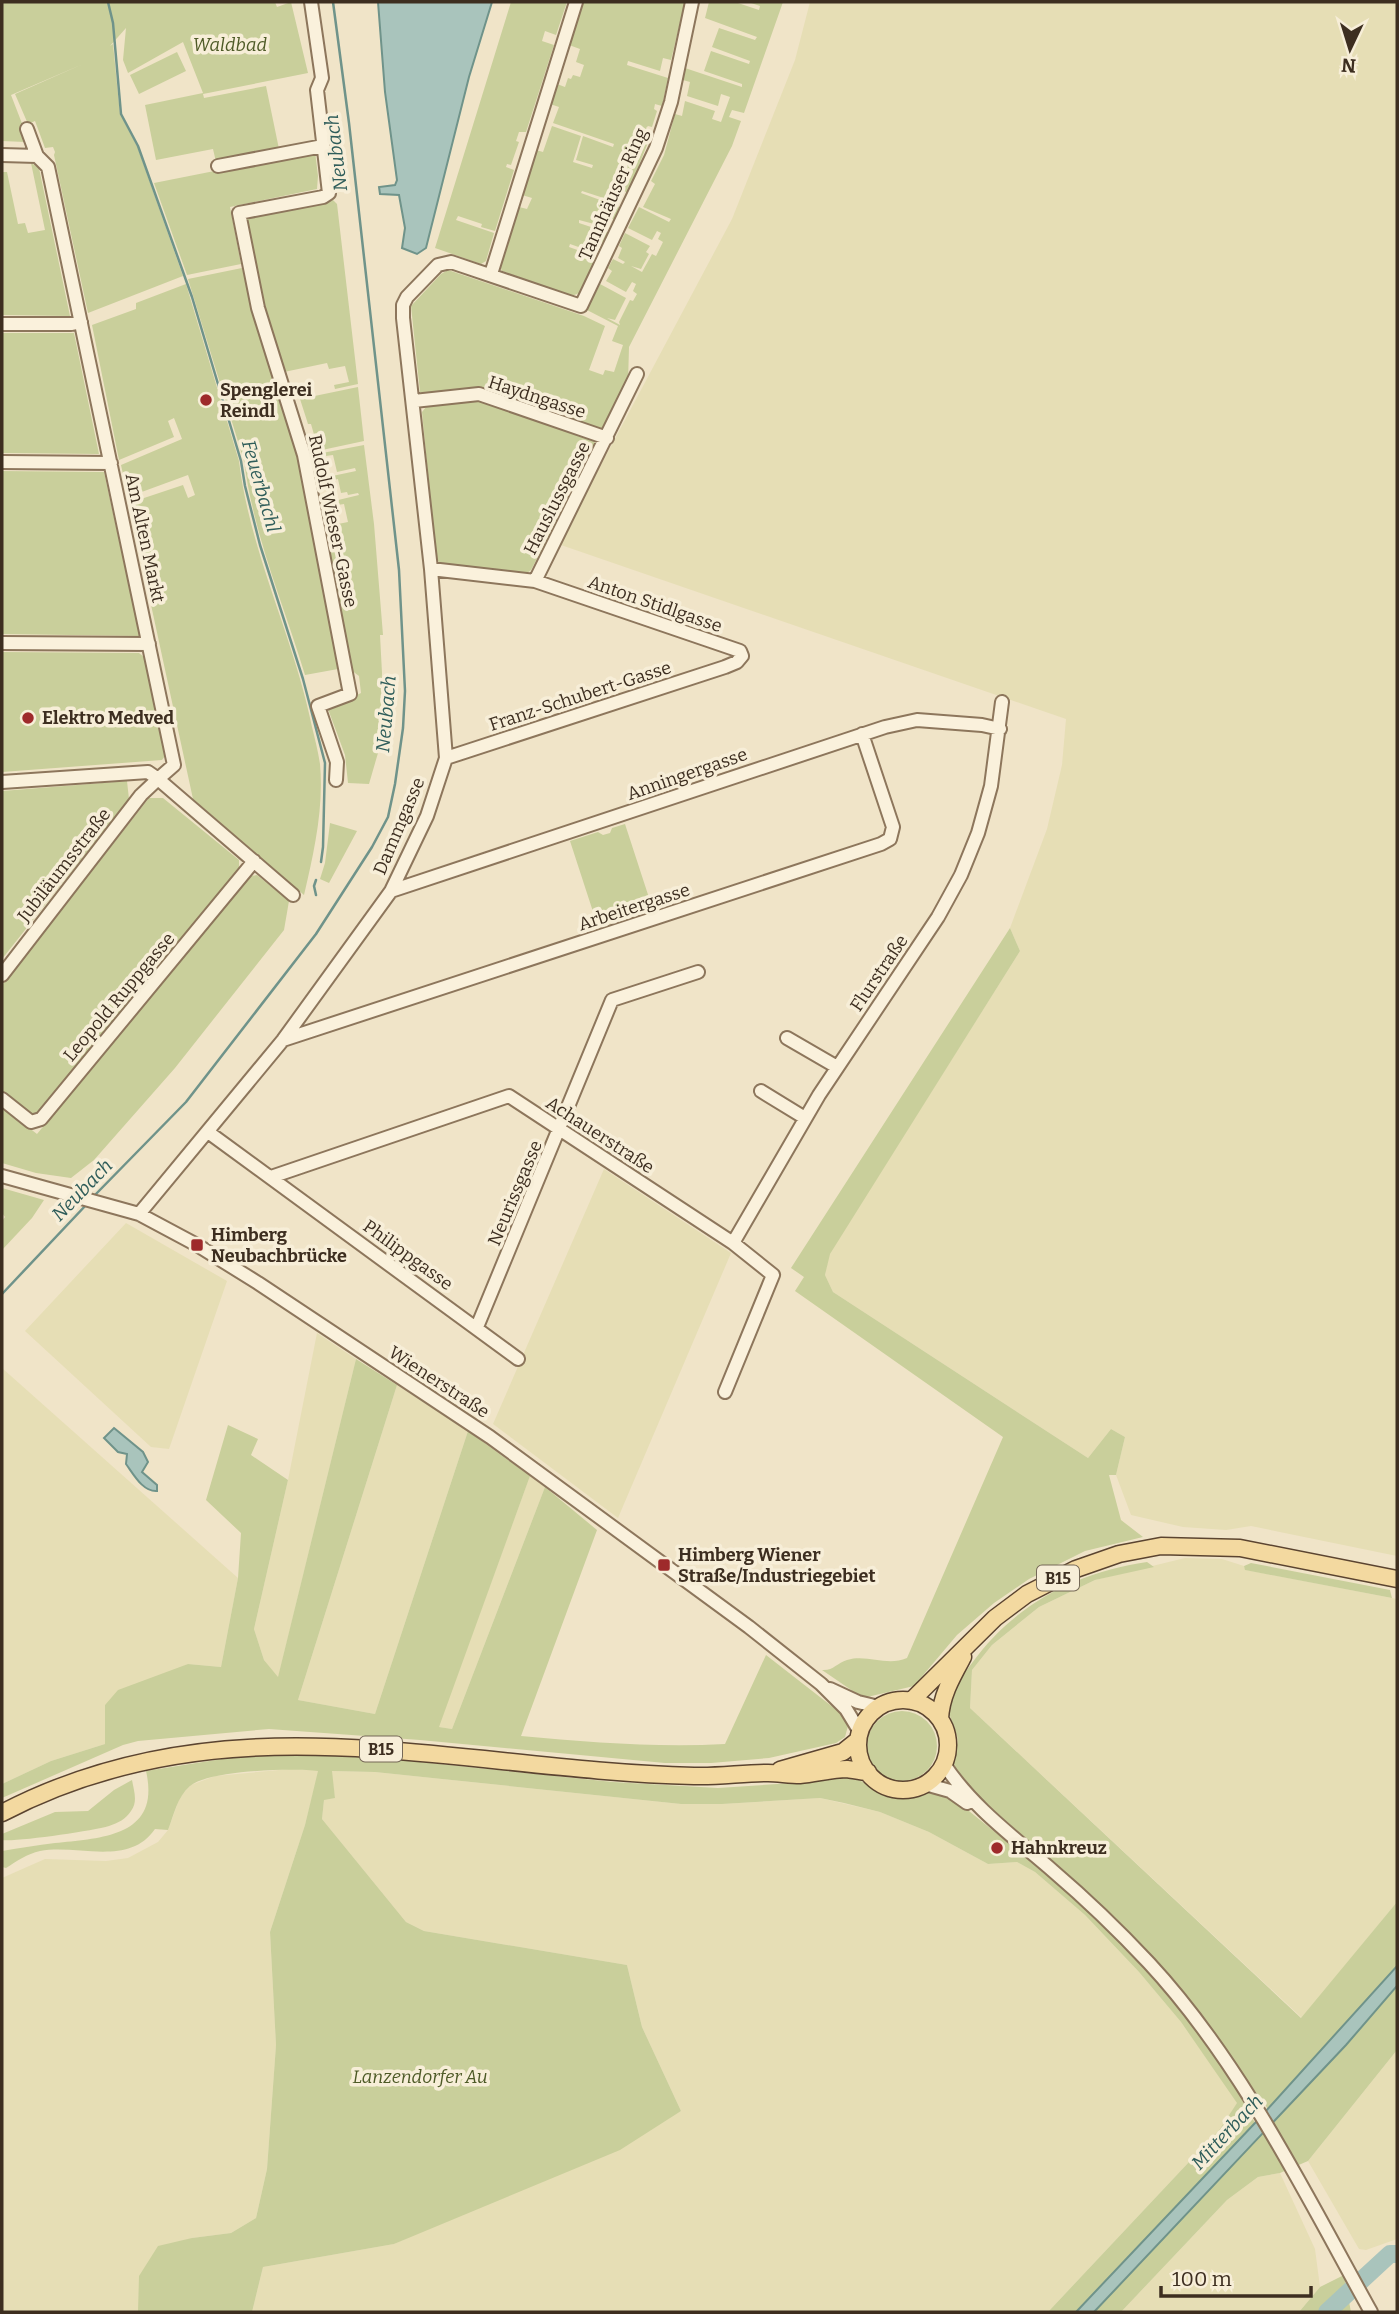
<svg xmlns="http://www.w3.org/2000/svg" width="1399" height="2314" viewBox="0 0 1399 2314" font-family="Bitter,serif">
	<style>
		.farmland { fill: #e6deb5 }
		.green { fill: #c9cf9b }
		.water { fill: #a9c4bc; stroke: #6f938a; stroke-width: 2 }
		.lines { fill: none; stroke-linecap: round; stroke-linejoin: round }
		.stream { stroke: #6f938a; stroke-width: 2.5 }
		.river { stroke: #a9c4bc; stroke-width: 18 }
		.minor-casing { stroke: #8d765c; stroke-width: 16 }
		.major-casing { stroke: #5b4430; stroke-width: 19 }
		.minor { stroke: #faf1dc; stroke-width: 12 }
		.major { stroke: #f3d9a0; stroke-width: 16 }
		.poi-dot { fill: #9e2a2b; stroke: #f7eed8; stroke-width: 2.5 }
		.labels { text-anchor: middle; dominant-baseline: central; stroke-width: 7; stroke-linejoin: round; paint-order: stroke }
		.shield { fill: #f7eed8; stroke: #756857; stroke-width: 2 }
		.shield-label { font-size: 16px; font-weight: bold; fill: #3d2e20 }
		.park-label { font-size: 18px; font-style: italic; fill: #4d5a26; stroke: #f7eed8 }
		.street-label { font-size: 18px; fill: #3d2e20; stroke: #f7eed8 }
		.poi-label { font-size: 18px; font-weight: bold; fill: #3d2e20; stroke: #f7eed8; text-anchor: start }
		.water-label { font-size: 19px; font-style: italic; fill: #2f5d5a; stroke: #f7eed8 }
	</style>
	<rect width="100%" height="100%" fill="#f0e4c8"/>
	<path class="farmland" d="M810,2h587v1554l-146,-30 -25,4 -43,-3 -52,-12 -15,-40 9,-38 -14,-8 -23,29 -255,-166 -8,-17 4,-21 191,-303 -10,-23 37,-99 15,-64 4,-46 -505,-174 7,-18 164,-308 63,-159z
		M604,1169l127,84 -113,265 -125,-94z
		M126,1223l101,58 -58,168 -18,-2 -126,-116z
		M317,1333l39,26 -78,319 -14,-18 -10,-31 34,-149z
		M2,1368l236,210 -17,89 -33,-3 -83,41v39l-54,17 -49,23z
		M397,1385l71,46 -93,283 -77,-14z
		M530,1476l15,11 -93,242 -14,-2z
		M1185,1558l37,1 22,7 2,4 151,29v303l-95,116 -332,-310 2,-38 20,-25 47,-38 56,-27z
		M290,1769l29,1 -14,55 -35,107 6,113 -9,124 -11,49 -25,15 -39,5 -54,74h-136v-434l43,-19 61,2 22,-3 30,-16 10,-12 12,-33 11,-12 24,-9z
		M331,1771l44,1 306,32h41l98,-6 60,14 49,20 59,32 29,-2 18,10 50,43 54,57 42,50 57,81 -18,26 -172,183h-796l11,-45 131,-23 287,-133 -39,-84 -15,-62 -203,-34 -18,-9 -84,-103 2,-20 11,-1z
		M1397,2050v189l-31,11 -7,-1 -51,-88z
		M1280,2173l35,76 5,38 -21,25h-178l106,-112 31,-23z"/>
	<path class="green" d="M2,2h273l2,5 14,-5 17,71 -105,21 1,4 62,-12 13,63 -63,13 -3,-13 -57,11 -11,-55 58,-12 -20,-51 -55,31 -5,-13 3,-32 -16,18 3,-2 7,70 17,32 46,130 -95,37 -34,-158 1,-3 -2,-5 -8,1 -10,-27 -7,3 -13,-30 68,-30 -72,31 17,44 -3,3 -23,-1z
		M511,2h56l-11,33 -11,-4 -3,10 12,4 -28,87h-7l-3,9 3,1 -8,23 -4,-1 -1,3 8,3 -19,61 -14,-4 1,-3 -24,-8 -2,4 38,13 -8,28 -5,3 -46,-16z
		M583,2h102l-14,58 -8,-2 -3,13 -32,-10 -1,4 41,13 -6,28 -7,-2 -1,5 3,2 -5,16 -4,-1 -2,2 2,2 -3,9 4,1 -10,25 3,1 -13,27 -8,-3 -5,12 -34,-11 -1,2 41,15 -6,12 -9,-3 -3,9 2,2 -1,2 -7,-2v-3l-19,-5v3l30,10 -5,10 -9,-4 -5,12 -20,-7 -1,3 28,10 -18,36 -7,3 -70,-25 -2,-5 19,-59 8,2 5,-11 -10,-3 14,-45 7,2 9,-26 29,10 -8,26 19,6 1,-3 -17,-5 7,-24 30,11 1,-3 -61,-21 6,-16 -9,-3 7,-20 8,3 3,-9 3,1 2,-4 7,2 4,-12 -8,-3 4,-13 -11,-4z
		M709,2h26l24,8 1,-4 -12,-4h35l-39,111 -12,-3 -3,7 12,4 -9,25 -103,201 -1,36 -22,43 -7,3 -118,-41 -57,6 -4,-2 -9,-86 30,-32 7,-4 136,46 21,10 -16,44 14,5 2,-5 9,2 9,-27 -11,-4 6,-15 -31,-16 13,-26 26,14 -11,22 -8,-2 13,7 -1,-3 11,-22 3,1 4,-7 -4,-3 3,-7 -4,-2 -6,10 -20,-11 6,-10 -4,-3 5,-9 10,5 2,-2 -7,-4 4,-10 -3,-2 6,-13 25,13 -4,6 3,2 -8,15 -10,-3 11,6 10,-18 4,2 7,-14 -5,-3 3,-6 -4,-2 -5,9 -24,-12 11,-21 30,15 2,-3 -28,-12 12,-23 -4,-3 13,-26 11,-41 7,2 3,-15 30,10 -3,8 9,3 9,-25 -9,-3 -3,12 -31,-10 3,-14 -7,-2 2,-12 57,19v-3l-38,-13 7,-20 38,13 1,-3 -38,-14 7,-19 36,12 2,-3 -52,-19z
		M177,52l9,19 -47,23 -9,-19z
		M315,151l3,25 -1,13 -87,18 11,57 -54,11 -33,-92z
		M31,163l8,5 31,148 -68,-1v-143h5l11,52 7,-1 3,10 17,-3z
		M333,200l4,4 21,180 -23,5 -1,-4 15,-3 -4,-16 -16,3 -2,-6 -43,9 -24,-84 -14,-67 3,-6z
		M242,268l13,51 41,132 42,218 -33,6c-21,-70 -51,-138 -61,-214l-56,-182z
		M186,284l53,177c11,92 55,176 73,266 3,12 6,24 8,37 4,44 -6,88 -16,131l-111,-96 -64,-296 54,-18 5,13 7,-3 -7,-20 -60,22 -7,-32 61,-26 -8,-21 -6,3 6,16 -55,23 -27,-135 44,-16v-6z
		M2,333h72l25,121 -97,-1z
		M358,387l6,54 -42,9 -1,-5h-4l-6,-21h-3l-8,-25z
		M478,401l116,39 2,6 -18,35 -10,-2 -3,8 9,2 -9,16h-4l-1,4h3l-32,61 -4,3 -87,-10 -4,-4 -14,-147 4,-5z
		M364,445l10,79 9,111h-3l2,38 -2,73 -11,38 -21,-1 -3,-28 -17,-46 33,-16 -2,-17 -8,-6 -27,-136 10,-4 -1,-5 15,-3 -4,-18 -13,2 -1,-4 29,-7 -1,-2 -10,2 -1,-3 -6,1 -3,-14 -14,3 -1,-4 33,-7 -1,-3 -18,4 -4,-17 -15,2 -1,-3z
		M2,471l102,1 36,164 -138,-2z
		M2,652l137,1 5,4 21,99 -3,4 -160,12z
		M127,781l2,18 -127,160v-168z
		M149,798h14l76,62v8l-201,246 -6,1 -30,-23v-107z
		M330,823l27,8 -28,52 -9,-4 5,-16z
		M625,824l28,86 -55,17 -28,-86 28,-9 5,3 7,-2 2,-5z
		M257,875l32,26 -5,29 -109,138 -81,92 -23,18 -35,-5 -34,-10v-56l35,27 213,-258z
		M1010,928l10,23 -190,303 -5,21 8,17 255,166 23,-29 14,8 -9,38h-7l12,45 22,17 -58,14 -56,28 -35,24 -37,32 -43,51 -51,12 -41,-28c11,1 15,-7 25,-10 21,-6 40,7 60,-2l96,-221 -208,-146 9,-14 -13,-9z
		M2,1188l42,12 -12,18 -30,32v-29l3,-4 -3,-4z
		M356,1359l41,26 -99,315 77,14 93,-283 62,45 -91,251 13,2 93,-242 52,43 -76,206c68,6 136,12 204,8l41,-89 77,60 5,11 -3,11 -9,6 -67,15 -58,5h-46l-245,-23 -151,-11 -131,12 -15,4 -121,53v-14l49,-23 54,-17v-39l13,-15 70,-26 33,3 17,-89 3,-45 -35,-33 22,-75 30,14 -7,16 37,25 -34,149 10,31 14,17z
		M1147,1562l7,5 -59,13 -56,27 -47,38 -20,25 -2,38 331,310 96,-116v64l-129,143 -94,-128 -53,-57 -163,-146c-1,-5 -4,-11 -4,-16 0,-9 5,-16 3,-26 -3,-12 -11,-23 -8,-36 3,-14 14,-25 23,-37 43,-59 103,-90 175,-101z
		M1251,1563l139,27 2,8 -147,-28 -1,-4z
		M867 1746a35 35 0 1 1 70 0a35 35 0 1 1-70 0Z
		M295,1754l76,3 242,25 105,6 74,-5 52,-8 12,3 28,17 15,4 37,-8 12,3 138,112 63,65 42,53 38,52 26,47 -179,189h-28l172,-183 17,-26 -56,-81 -42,-50 -54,-57 -50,-43 -18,-10 -29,2 -59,-32 -49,-20 -36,-9 -24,-5 -98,6h-41l-306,-32 -43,-1 3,27 -11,2 -2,19 84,103 18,9 203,34 15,62 39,84 -61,39 -226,94 -131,23 -11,45h-114l1,-36 19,-30 34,-8 39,-5 25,-15 11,-49 9,-124 -6,-113 35,-107 13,-54c-25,-3 -109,-1 -128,15 -13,11 -16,29 -22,44l-13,-1c-26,38 -77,15 -115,22 -13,3 -23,10 -34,17l-4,-1v-16c18,-3 35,-6 53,-8 48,-5 106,-7 91,-72l95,-15z
		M132,1780c2,11 6,22 -1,31 -5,8 -13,12 -22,15 -17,5 -92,16 -107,14v-6l53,-22 33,-1 26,-21z
		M1397,1986v64l-89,111 -28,12 -22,4 -31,23 -106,112h-27l252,-267z
		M1344,2275l7,37h-52l21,-25z"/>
	<path class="water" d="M378,2h114l-23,75 -43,171 -9,6 -15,-6 3,-20 -6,-33 -19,-1 -1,-7 16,-2 2,-5 -12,-88z
		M114,1428l29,24 5,10 -6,10 15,13v6c-14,1 -23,-16 -31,-27l1,-10 -9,-2 -14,-14z
		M1397,1966v20l-51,59 -252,267h-18l179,-189z"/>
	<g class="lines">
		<path class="stream" d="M108,2l5,21 8,91 17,32 54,151 49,164 4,25 15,59 43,134 22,84 -2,84 -2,15
			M316,880l-2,6 2,9
			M94,1196l92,-94 130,-168 56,-87 16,-30 7,-33 8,-56 2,-37 -6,-121 -50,-447 -16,-121
			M2,1294l85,-90"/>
		<path class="river" d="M1327,2312l63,-58h7"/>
		<defs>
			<path id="minor" d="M311,2l11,76 -5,12 12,103 -6,4 -84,16 19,95 46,147 46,239 -32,12 19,56 -1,18
				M27,129l10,27 11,11 126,598 -16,14 135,116
				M2,155l35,1
				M218,166l105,-20
				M491,274l85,-272
				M2,324h69l10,-2
				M414,401l65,-7 128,44
				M2,462l109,1
				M431,569l104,12 205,70 2,5 -5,6 -12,5 -279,91
				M535,581l102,-207
				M2,643l147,1
				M2,782l146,-10 10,7 -17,16 -139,180
				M391,891l494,-164 32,-7 65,5 18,4
				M787,1038l50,29
				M283,1040l598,-196 9,-5 3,-12 -31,-93
				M761,1091l44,27
				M2,1099l29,23 10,-3 213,-258
				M208,1132l310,227
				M2,1176l137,38 58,31 61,38 232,154 259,190 72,57 25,25 14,23
				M271,1177l238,-81 224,147 40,32 -48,117
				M139,1214l144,-174 108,-149 36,-75 19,-58 -15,-189 -28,-251v-13l4,-8 31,-32 13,-3 130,44 75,-158 15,-46 21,-100
				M733,1243l86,-148 119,-178 23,-42 17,-42 13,-47 11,-84
				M477,1327l135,-327 86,-28
				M830,1689l28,13 21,5
				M944,1764c28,43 71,74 109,107 34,29 66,60 96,92 92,99 157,232 222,349
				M925,1784l25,7 17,12"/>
			<path id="major" d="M858 1745a45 45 0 1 1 90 0a45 45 0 1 1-90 0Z
				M911,1701l84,-83 32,-24 49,-25 43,-15 42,-8 79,2 157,31
				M940,1719c1,-23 12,-42 23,-62
				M780,1770l63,-18 15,-12
				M2,1813c227,-119 453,-43 692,-37 24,1 49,-3 74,-3 10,0 21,2 32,2 15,-1 31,-6 47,-6 7,1 14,3 21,3"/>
		</defs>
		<use href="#minor" class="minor-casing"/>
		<use href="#major" class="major-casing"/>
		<use href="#minor" class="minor"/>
		<use href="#major" class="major"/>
	</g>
	<g class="poi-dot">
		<circle cx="206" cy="400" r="7"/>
		<circle cx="28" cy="718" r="7"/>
		<rect x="190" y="1238" width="14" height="14" rx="3.5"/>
		<rect x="657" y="1558" width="14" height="14" rx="3.5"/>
		<circle cx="997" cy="1848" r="7"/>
	</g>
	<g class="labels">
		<g class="shield">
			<rect x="1037" y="1565.5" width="42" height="25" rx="5"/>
			<rect x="360" y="1736.5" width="42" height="25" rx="5"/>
		</g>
		<g class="shield-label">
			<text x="1058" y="1578">B15</text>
			<text x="381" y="1749">B15</text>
		</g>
		<g class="park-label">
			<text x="230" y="45">Waldbad</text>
			<text x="420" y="2077">Lanzendorfer Au</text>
		</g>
		<g class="street-label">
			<text transform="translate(613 194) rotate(-66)">Tannhäuser Ring</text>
			<text transform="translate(537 397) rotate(18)">Haydngasse</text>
			<text transform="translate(557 498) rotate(-63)">Hauslussgasse</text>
			<text transform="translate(333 521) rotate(78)">Rudolf Wieser-Gasse</text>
			<text transform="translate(145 538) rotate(78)">Am Alten Markt</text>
			<text transform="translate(655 604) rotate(19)">Anton Stidlgasse</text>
			<text transform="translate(580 696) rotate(-18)">Franz-Schubert-Gasse</text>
			<text transform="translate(687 774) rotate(-19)">Anningergasse</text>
			<text transform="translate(399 826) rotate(-67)">Dammgasse</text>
			<text transform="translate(64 865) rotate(-52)">Jubiläumsstraße</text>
			<text transform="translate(634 907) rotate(-18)">Arbeitergasse</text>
			<text transform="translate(879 973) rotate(-56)">Flurstraße</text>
			<text transform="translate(119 997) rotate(-50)">Leopold Ruppgasse</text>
			<text transform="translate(600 1135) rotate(33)">Achauerstraße</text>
			<text transform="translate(515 1193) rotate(-67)">Neurissgasse</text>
			<text transform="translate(408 1255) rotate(36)">Philippgasse</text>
			<text transform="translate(439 1382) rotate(33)">Wienerstraße</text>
		</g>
		<g class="poi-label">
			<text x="220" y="390">Spenglerei<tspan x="220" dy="21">Reindl</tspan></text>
			<text x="42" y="718">Elektro Medved</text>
			<text x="211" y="1235">Himberg<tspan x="211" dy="21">Neubachbrücke</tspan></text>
			<text x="678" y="1555">Himberg Wiener<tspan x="678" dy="21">Straße/Industriegebiet</tspan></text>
			<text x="1011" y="1848">Hahnkreuz</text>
		</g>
		<g class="water-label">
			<text transform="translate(336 153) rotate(-97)">Neubach</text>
			<text transform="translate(261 486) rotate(74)">Feuerbachl</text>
			<text transform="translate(386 714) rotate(-85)">Neubach</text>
			<text transform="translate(82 1190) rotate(-46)">Neubach</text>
			<text transform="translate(1227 2132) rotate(-47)">Mitterbach</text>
		</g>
	</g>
	<rect width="1399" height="2314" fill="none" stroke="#3d2e20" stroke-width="7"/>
	<g transform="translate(1350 49) rotate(184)" stroke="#f7eed8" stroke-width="5" paint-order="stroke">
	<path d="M0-5L12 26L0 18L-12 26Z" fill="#3d2e20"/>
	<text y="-10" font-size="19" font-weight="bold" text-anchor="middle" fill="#3d2e20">N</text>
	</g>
	<path d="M1161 2286v10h150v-10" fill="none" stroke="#3d2e20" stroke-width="3.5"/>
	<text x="1172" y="2286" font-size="21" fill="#3d2e20" stroke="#f7eed8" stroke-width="5" paint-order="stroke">100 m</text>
</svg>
